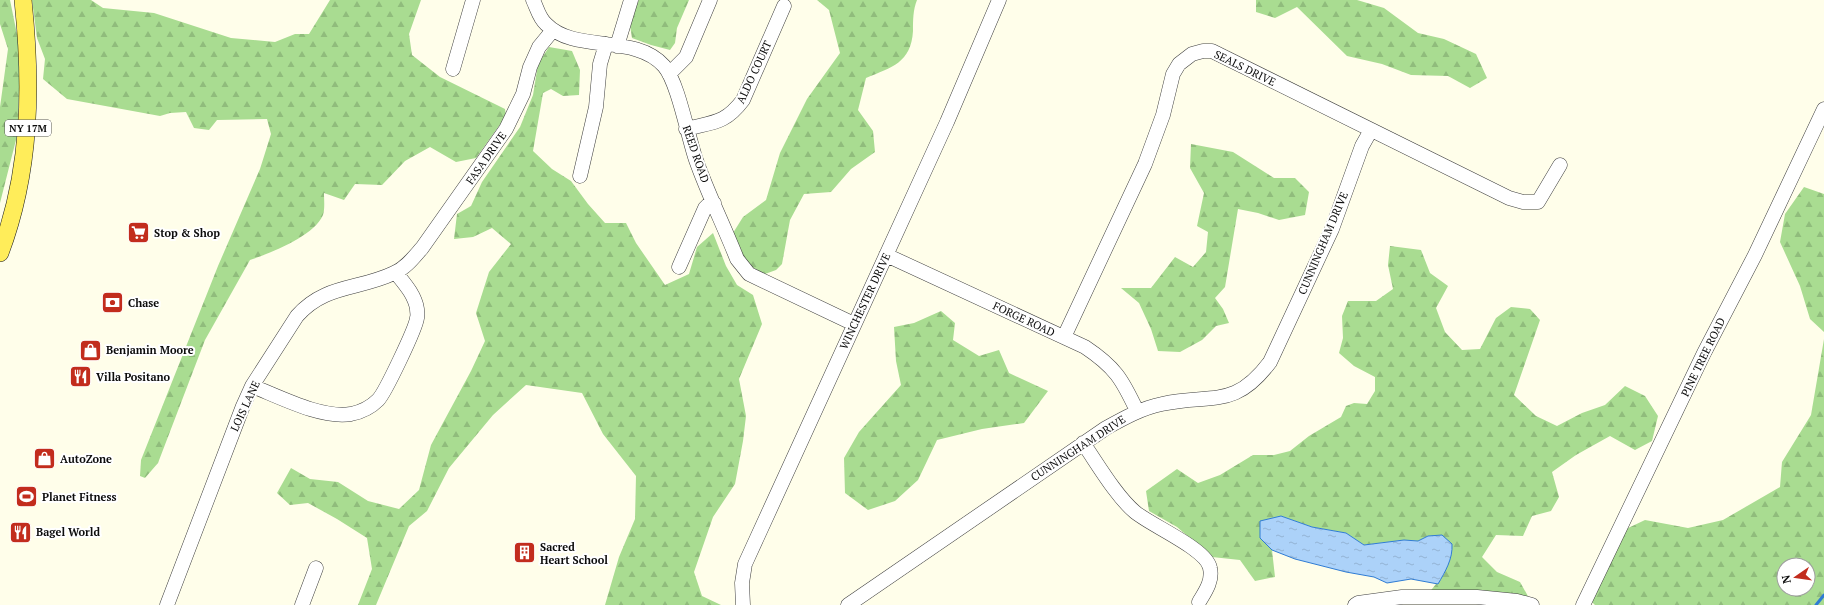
<svg xmlns="http://www.w3.org/2000/svg" width="1824" height="605" viewBox="0 0 1824 605" font-family="'PT Serif',serif">
	<style>
		.forest { fill: url(#forest-firs); fill-rule: evenodd }
		.water { fill: url(#water-ripples); stroke: #2f7cd4 }
		.lines { fill: none; stroke-linecap: round; stroke-linejoin: round }
		.stream { stroke: #2f7cd4; stroke-width: 3 }
		.minor-casing { stroke: #3f3f3f; stroke-width: 15 }
		.major-casing { stroke: #1d1d1d; stroke-width: 18 }
		.minor { stroke: #fff; stroke-width: 14 }
		.major { stroke: #ffed5a; stroke-width: 17 }
		.labels { text-anchor: middle; dominant-baseline: central; stroke-width: 4; stroke-linejoin: round; paint-order: stroke }
		.shield { fill: #fff; stroke: #555; stroke-width: 1 }
		.shield-label { font-size: 10px; font-weight: bold; fill: #0c0c0c }
		.street-label { font-size: 11px; fill: #0c0c0c; stroke: #fff }
		.poi-label { font-size: 11px; font-weight: bold; fill: #0c0c0c; stroke: #fff; text-anchor: start }
	</style>
	<defs>
		<pattern id="forest-firs" width="22" height="20" patternUnits="userSpaceOnUse"><rect width="22" height="20" fill="#a9dc91"/><path d="M5 1l3.5 6h-7zM16 11l3.5 6h-7z" fill="#90bc7c"/></pattern>
		<pattern id="water-ripples" width="26" height="14" patternUnits="userSpaceOnUse"><rect width="26" height="14" fill="#acd2f9"/><path d="M2 4q2-2 4 0t4 0M15 11q2-2 4 0t4 0" fill="none" stroke="#93b3d4"/></pattern>
	</defs>
	<rect width="100%" height="100%" fill="#fffeea"/>
	<path class="forest" d="M0,0h10l10,49 -2,83 -18,71v-96l8,-58 -8,-25z
		M32,0h59l12,8 51,5 77,25 44,4 20,-8h14l21,-34h91l-12,34 3,21 28,22 65,32 1,7 -30,42 -20,4 -26,-15 -25,14 -23,24 -27,-1 -11,16 -20,-7c0,6 1,16 -1,22 -9,21 -52,38 -73,45l-45,80 -47,123 -13,15 -5,-2 1,-16 77,-194 42,-97 11,-35 -4,-15 -50,1 -8,10 -15,-2 -8,-16 -16,1 -10,3 -93,-17 -24,-20 2,-20 -8,-21z
		M639,0h50l-12,28 -2,15 -5,7 -19,-5 -19,-7 -3,-19z
		M817,0h100c-4,10 -4,20 -4,31 -2,32 -21,36 -47,47l-8,32 15,21 2,21 -24,17 -20,23 -27,2 -14,26 -8,44 -6,6 -11,4 -24,-13 -8,-28 10,-16 23,-17 14,-47 27,-54 33,-46 -11,-43z
		M1256,0h101l27,8 34,25 26,6 32,15 11,24 -17,10 -22,-12 -37,-1 -29,-11 -35,-8 -50,-49 -22,11 -19,-6z
		M549,47l23,4 8,19 -1,25 -16,1 -12,-7 -8,4 -10,58 19,18 19,12 17,23 17,19h21l10,20 29,42 24,-11 8,-27 16,-14 13,33 11,19 16,10 9,29 -23,55 7,37 -3,25 -8,43 -22,33 -19,55 8,24 19,9h-116l14,-48 16,-38 1,-43 -33,-42 -21,-41 -56,-8 -33,30 -44,53 -22,43 -18,15 -33,79h-18l14,-36 -5,-31 -30,-19 -29,-16 -18,2 -13,-12 14,-25 19,11 28,3 30,19 31,8 20,-19 12,-45 40,-74 14,-30 -9,-28 13,-41 22,-28 -19,-16 -19,9 -19,2 3,-25 14,-8 11,-24 38,-55 13,-32 5,-31z
		M1191,144l42,8 41,26h21l14,14 -4,23 -26,5 -21,-7 -20,-4 -13,78 -10,11 8,11 6,14 -13,3 -14,14 -22,12 -22,-1 -7,-22 -12,-26 -18,-15h30l24,-31 18,10 13,-15 2,-20 -11,-6 7,-33 -14,-25z
		M1804,187l20,7v138l-14,-13 -10,-33 -20,-44 5,-28z
		M1390,246l31,4 9,23 18,13 -12,22 9,24 17,18 18,-1 16,-31 15,-11 19,2 10,11 -26,75 22,21 21,10 25,-13 23,-8 20,-19 20,10 13,20 -6,25 -17,9 -25,-14 -34,19 -24,17 7,25 -8,14 -19,5 -9,20 -27,-1 -14,22 15,15 23,10 9,16 -101,-4 16,-20 8,-22 -24,-16 -10,5 -14,-1 -40,5 -18,-12 -34,-6 -31,-11 -21,22 12,12 3,27 -20,4 -15,-21 -28,-3 -35,-30 -28,-16 -3,-20 31,-22 21,14 22,-8 33,-20h21l16,-4 19,-15 32,-19 5,-11 8,-3 13,1 8,-13v-14l-21,-11 -15,-13 4,-15 -1,-22 6,-15h28l17,-12 -5,-24z
		M941,311l14,12 -2,17 26,16 20,-6 10,23 39,18 -24,32 -42,6 -45,11 -19,40 -23,21 -27,9 -23,-17 -1,-35 15,-26 42,-47 -5,-24 -2,-34 20,-4z
		M1824,339v266h-229l-3,-3 34,-73 19,-9 43,8 35,-8 57,-33 2,-25 29,-47zM1784,565h24v24h-24z"/>
	<path class="water" d="M1281,516l31,11 34,6 18,12 40,-5 14,1 10,-5 14,-1 10,9c1,15 -7,28 -14,40l-27,-5 -24,4 -13,-6 -28,-5 -51,-13 -23,-9 -12,-12v-17z"/>
	<g class="lines">
		<path class="stream" d="M1816,605l8,-10"/>
		<defs>
			<path id="minor" d="M533,0c4,8 6,18 13,24 29,30 89,9 118,42 14,16 24,71 32,94 12,34 28,66 41,99l12,15 105,50
				M617,46l14,-46
				M453,69l20,-69
				M669,74l17,-17 24,-57
				M686,129c27,-7 39,-5 57,-29l41,-94
				M580,176l16,-69 4,-43 6,-20
				M886,255l199,92c30,20 37,32 52,64
				M679,267l26,-59 3,-3 6,-2
				M1064,337l81,-173 18,-49 10,-41 6,-10 13,-10 11,-3h9l297,147 14,4h15l22,-37
				M252,386c28,11 70,33 99,28 10,-2 20,-7 27,-14 7,-7 38,-72 39,-82 1,-3 0,-6 0,-9 -2,-14 -13,-26 -21,-36
				M1083,443c14,20 33,53 52,69 15,13 72,37 75,56 3,13 -5,24 -11,34
				M167,605l76,-199 9,-20 45,-70c28,-32 62,-26 97,-43 12,-5 20,-16 28,-25l84,-119 17,-35 7,-27 9,-20 14,-17
				M302,605l14,-37
				M743,605l-1,-22 3,-19 202,-442 52,-122
				M848,605l258,-177c18,-10 36,-20 56,-24 50,-11 72,6 108,-42l62,-133 30,-83 9,-16
				M1355,605l3,-2 44,-6h75l40,4 15,4
				M1583,605l121,-252 51,-98 69,-146"/>
			<path id="major" d="M0,253c31,-82 32,-167 23,-253"/>
		</defs>
		<use href="#minor" class="minor-casing"/>
		<use href="#major" class="major-casing"/>
		<use href="#minor" class="minor"/>
		<use href="#major" class="major"/>
	</g>
	<defs>
		<symbol id="supermarket-square" viewBox="-11 -11 22 22"><rect x="-9" y="-9" width="18" height="18" rx="4" fill="#c22c1d" stroke="#fff"/><path d="M-6-5.5h2.5l.6 2H6L4.5 2H-2.5L-4.4-4H-6ZM-1.5 3.2a1.3 1.3 0 1 0 .1 0ZM3 3.2a1.3 1.3 0 1 0 .1 0Z" fill="#fff"/></symbol>
		<symbol id="bank-square" viewBox="-11 -11 22 22"><rect x="-9" y="-9" width="18" height="18" rx="4" fill="#c22c1d" stroke="#fff"/><path d="M-6-4H6V4H-6ZM0-2.3a2.3 2.3 0 1 0 0 4.6a2.3 2.3 0 1 0 0-4.6Z" fill="#fff"/></symbol>
		<symbol id="shop-square" viewBox="-11 -11 22 22"><rect x="-9" y="-9" width="18" height="18" rx="4" fill="#c22c1d" stroke="#fff"/><path d="M-5-2.5h2.3a2.7 3.5 0 0 1 5.4 0H5L5.5 6h-11ZM-1.5-2.5h3a1.5 2.3 0 0 0-3 0Z" fill="#fff"/></symbol>
		<symbol id="restaurant-square" viewBox="-11 -11 22 22"><rect x="-9" y="-9" width="18" height="18" rx="4" fill="#c22c1d" stroke="#fff"/><path d="M-5-6h1v4h1v-4h1v4h1v-4h1v5L-1.5 .5V6h-2V.5L-5-1ZM5-6V6H3V1.5H1.5Q1.5-4 5-6Z" fill="#fff"/></symbol>
		<symbol id="stadium-square" viewBox="-11 -11 22 22"><rect x="-9" y="-9" width="18" height="18" rx="4" fill="#c22c1d" stroke="#fff"/><path d="M0-5a6.5 5 0 1 0 0 10a6.5 5 0 1 0 0-10ZM-3.5-1.8h7v3.6h-7Z" fill="#fff"/></symbol>
		<symbol id="building-square" viewBox="-11 -11 22 22"><rect x="-9" y="-9" width="18" height="18" rx="4" fill="#c22c1d" stroke="#fff"/><path d="M-4-6H4V6H1V3H-1V6H-4ZM-2.5-4.3h1.7v1.8h-1.7ZM.8-4.3h1.7v1.8H.8ZM-2.5-1h1.7V.8h-1.7ZM.8-1h1.7V.8H.8Z" fill="#fff"/></symbol>
	</defs>
	<g fill-rule="evenodd">
		<use href="#supermarket-square" x="126" y="220" width="25" height="25"/>
		<use href="#bank-square" x="100" y="290" width="25" height="25"/>
		<use href="#shop-square" x="78" y="338" width="25" height="25"/>
		<use href="#restaurant-square" x="68" y="364" width="25" height="25"/>
		<use href="#shop-square" x="32" y="446" width="25" height="25"/>
		<use href="#stadium-square" x="14" y="484" width="25" height="25"/>
		<use href="#restaurant-square" x="8" y="520" width="25" height="25"/>
		<use href="#building-square" x="512" y="540" width="25" height="25"/>
	</g>
	<g class="labels">
		<rect class="shield" x="5" y="120" width="46" height="16" rx="3"/>
		<g class="shield-label">
			<text x="28" y="128">NY 17M</text>
		</g>
		<g class="street-label">
			<text transform="translate(1245 68) rotate(26)">SEALS DRIVE</text>
			<text transform="translate(754 72) rotate(-65)">ALDO COURT</text>
			<text transform="translate(696 154) rotate(71)">REED ROAD</text>
			<text transform="translate(486 158) rotate(-55)">FASA DRIVE</text>
			<text transform="translate(1323 243) rotate(-67)">CUNNINGHAM DRIVE</text>
			<text transform="translate(865 301) rotate(-65)">WINCHESTER DRIVE</text>
			<text transform="translate(1024 319) rotate(25)">FORGE ROAD</text>
			<text transform="translate(1703 357) rotate(-64)">PINE TREE ROAD</text>
			<text transform="translate(245 406) rotate(-65)">LOIS LANE</text>
			<text transform="translate(1078 448) rotate(-33)">CUNNINGHAM DRIVE</text>
		</g>
		<g class="poi-label">
			<text x="154" y="233">Stop &amp; Shop</text>
			<text x="128" y="303">Chase</text>
			<text x="106" y="350">Benjamin Moore</text>
			<text x="96" y="377">Villa Positano</text>
			<text x="60" y="459">AutoZone</text>
			<text x="42" y="497">Planet Fitness</text>
			<text x="36" y="532">Bagel World</text>
			<text x="540" y="547">Sacred<tspan x="540" dy="13">Heart School</tspan></text>
		</g>
	</g>
	<g transform="translate(1796 577) rotate(257)"><circle r="19" fill="#ffffff" stroke="#9e9e9e"/>
	<path d="M0-3L7 15L0 10L-7 15Z" fill="#c22c1d"/>
	<text y="-6" font-size="11" font-weight="bold" text-anchor="middle" fill="#0c0c0c">N</text>
	</g>
</svg>
